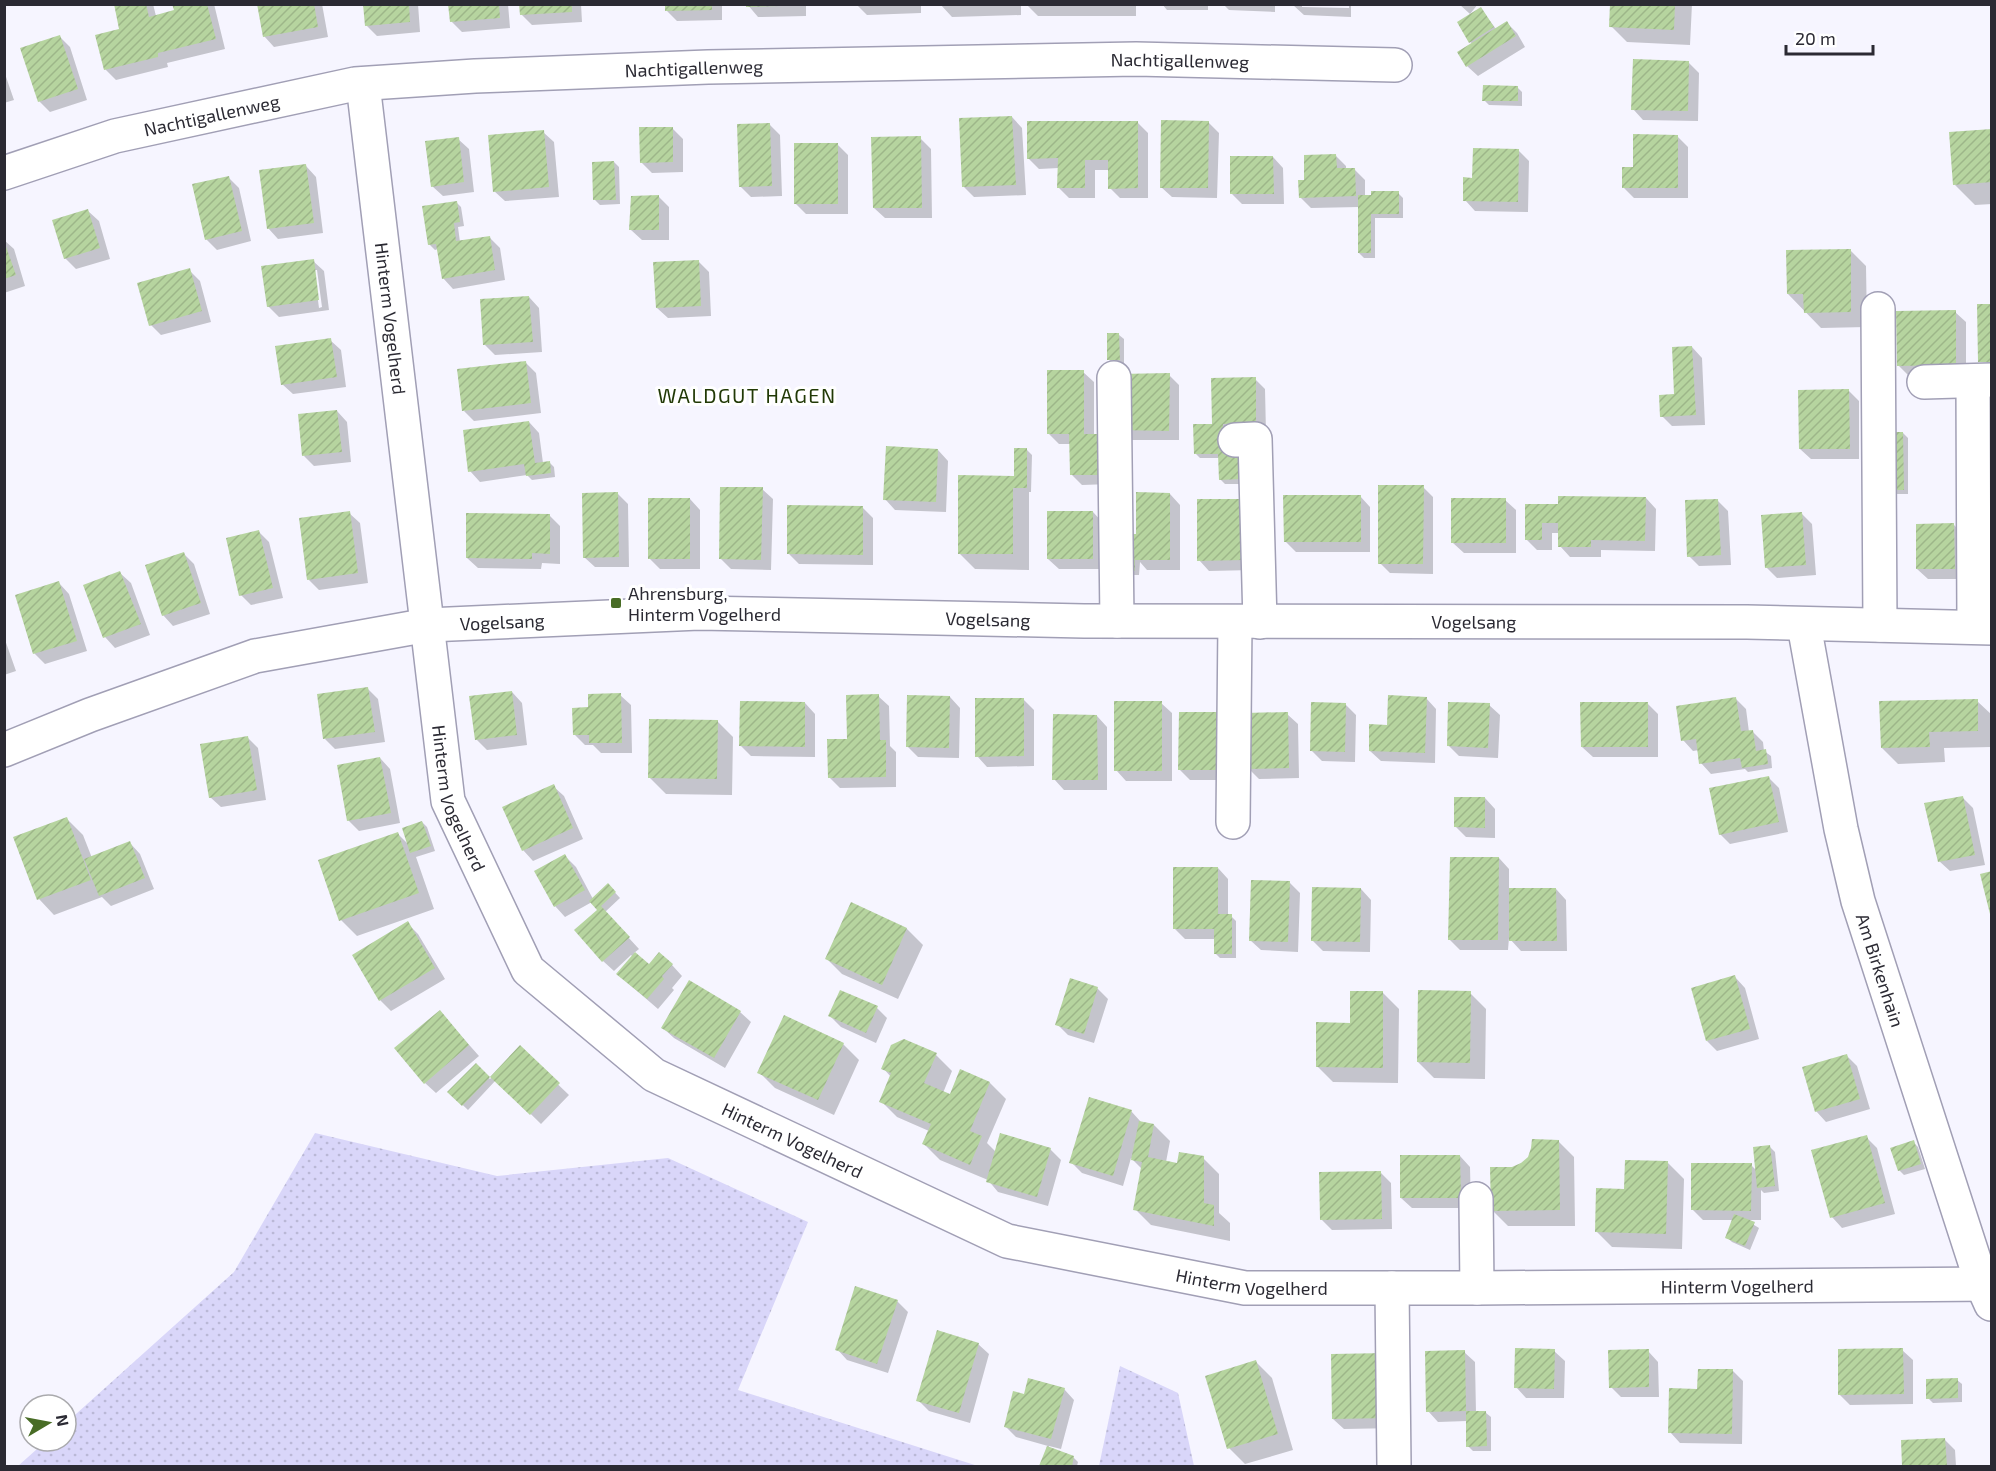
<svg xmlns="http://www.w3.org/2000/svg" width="1996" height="1471" viewBox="0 0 1996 1471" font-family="'Exo 2',sans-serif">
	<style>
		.grass { fill: url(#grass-dots) }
		.shadow { fill: #0003; fill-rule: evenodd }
		.building { fill: url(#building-hatch) }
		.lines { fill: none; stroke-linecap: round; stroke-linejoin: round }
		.minor-casing { stroke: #a19fb5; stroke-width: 36 }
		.minor { stroke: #fff; stroke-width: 33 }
		.poi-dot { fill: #486c25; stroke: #fff; stroke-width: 2 }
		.labels { text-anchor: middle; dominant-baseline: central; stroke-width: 6; stroke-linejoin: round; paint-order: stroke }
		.street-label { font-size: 18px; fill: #2b2a33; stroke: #fff }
		.poi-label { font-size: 18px; fill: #2b2a33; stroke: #fff; text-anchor: start }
		.neighbourhood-label { font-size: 20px; letter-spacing: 1.5px; fill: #213906; stroke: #fff }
	</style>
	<defs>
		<pattern id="grass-dots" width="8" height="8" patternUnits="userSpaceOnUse" patternTransform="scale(1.5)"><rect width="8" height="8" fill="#d9d6f9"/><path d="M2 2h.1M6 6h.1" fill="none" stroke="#bab8d6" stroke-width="1.8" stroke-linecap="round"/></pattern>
		<pattern id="building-hatch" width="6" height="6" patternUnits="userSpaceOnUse" patternTransform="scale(1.5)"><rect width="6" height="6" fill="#b6d49f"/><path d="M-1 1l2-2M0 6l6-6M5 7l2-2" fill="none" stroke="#9db689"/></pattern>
	</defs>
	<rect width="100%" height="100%" fill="#f6f5ff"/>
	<path class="grass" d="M315,1133l182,43 171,-18 140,64 -70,168 240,76h-960l28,-25h20v-18l168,-151z
		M1120,1366l58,27 16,73h-95z"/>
	<path class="shadow" d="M115,4h38l3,12 19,-4 -1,-8h40l11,45 -58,14 1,4 -52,13 -11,-11 16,-39z
		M258,4h64l6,33 -54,10 -10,-11z
		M365,4h53l2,28 -43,4 -11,-11z
		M450,4h58l2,24 -48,4 -11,-11z
		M521,4h60l1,18 -50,3 -11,-11z
		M667,4h55v16l-45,1 -10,-10z
		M747,4h59v12l-48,1z
		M856,4h65v9l-54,2z
		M940,4h81v11l-69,2z
		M1026,4h110v12h-98z
		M1162,4h46v6h-41z
		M1223,4h52v8l-46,-2z
		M1302,4v3l47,1v-3l-37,-1h39v13l-47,-2 -11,-10z
		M1459,4h19l-8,10z
		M1612,4h80l-2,41 -63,-3 -16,-16z
		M1481,9l15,20 11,-6 10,10 8,14 -47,29 -11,-10 6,-22 -3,-2z
		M60,37l10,10 17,53 -37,12 -11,-11z
		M1688,62l11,11 -1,48 -55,-1 -10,-11z
		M4,71l10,29 -10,3z
		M1517,87l5,5v14l-33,-1 -5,-5z
		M1012,117l10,11 4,67 -52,2 -10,-10z
		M1137,122l11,11v65h-28l-10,-10 -1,-18h-14v28h-26l-10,-10v-20l-20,1 -11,-11z
		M1208,122l11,11 -2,65 -45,-1 -11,-10z
		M770,125l10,10 2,61 -31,1 -11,-11z
		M672,128l11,11v33l-31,1 -11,-11z
		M1992,131v73l-17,1 -21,-21z
		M543,132l11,10 5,55 -54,4 -11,-10z
		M1677,136l11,11v51h-54l-10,-10 11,-19z
		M920,138l11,11 1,69h-47l-11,-10z
		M458,139l11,10 5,43 -31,4 -11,-10z
		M837,144l11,11v59h-42l-11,-11z
		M1518,150l11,11 -1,51 -53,-1 -10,-11 9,-21z
		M1336,156l10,10v3h8l11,11v17l33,-4 5,5v20h-28v40h-11l-5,-5v-46l-48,1 -11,-11 6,-16z
		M1273,157l10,11 1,36h-42l-10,-10z
		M614,162l5,5 1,37 -20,1 -5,-5z
		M306,166l10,11 7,56 -45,6 -10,-11z
		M228,177l11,11 12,53 -34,9 -11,-11z
		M659,197l10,10v33h-27l-11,-10z
		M456,202l5,5 3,19 -6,1 2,15 29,-5 11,11 5,32 -52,9 -10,-11 -5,-29 -3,1 -5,-5z
		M88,211l11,10 11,38 -34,10 -11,-11z
		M4,240l10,9 11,37 -21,7z
		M1850,250l16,16 1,61 -46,1 -33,-34z
		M313,261l11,10 5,39 -50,7 -11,-11zM314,270h3l5,37 -3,1z
		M698,261l11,11 2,44 -43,2 -11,-10z
		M189,270l11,11 11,41 -50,13 -10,-10z
		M529,297l10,11 3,44 -47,3 -10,-10z
		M1955,312l11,10v53l-57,1 -11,-11z
		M1119,335l5,4v25h-10l-5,-4z
		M330,340l11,10 5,37 -53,7 -11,-10z
		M1692,347l10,11 3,67 -33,1 -10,-10 14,-21z
		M526,363l10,10 5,40 -67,8 -10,-10z
		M1083,372l11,10v53l17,49 -29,1 -11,-11v-30h-12l-11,-11z
		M1169,375l10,10v55h-48l-11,-10z
		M1255,379l10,10 1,44 -19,51h-22l-5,-5v-21h-20l-5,-5 18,-27z
		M1848,390l11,11v58h-48l-11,-10z
		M337,411l10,11 4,40 -37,4 -10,-10z
		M529,422l10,11 4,30 6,-1 5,5 1,10 -23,3 -5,-5 -47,7 -10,-11z
		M1903,433l5,5v56h-13z
		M938,450l10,11 -2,51 -51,-2 -10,-11z
		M1027,450l5,5 -1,37h-2v78l-54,-1 -16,-16 56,-76z
		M1423,487l10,10v77l-43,-1 -10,-10z
		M762,489l11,10 -2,71 -40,-1 -11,-11z
		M618,494l10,10 1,63h-34l-11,-10z
		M1170,494l10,11v65h-33l-7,-8 -1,13h-13l11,-40z
		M1360,496l10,11v45h-74l-11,-11z
		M1646,498l10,11 -1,42 -54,-1v7h-31l-10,-11v-13h-8v17h-15l-11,-11v-34l34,1z
		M1980,498h12v63l-7,-1z
		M690,499l10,11v59h-40l-10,-10z
		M1505,500l11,10v43h-52l-11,-10z
		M1198,501l55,69 -44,1 -10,-11z
		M1718,501l10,10 3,54 -32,1 -10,-10z
		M862,507l11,11v47l-74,-1 -10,-10z
		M1093,512l10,11v46h-44l-11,-10z
		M349,513l11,10 8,60 -49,7 -11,-11z
		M1802,514l10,10 4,51 -39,3 -11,-11z
		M550,516l10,10v38l-18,-1 -1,6 -63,-1 -11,-10z
		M1954,525l10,10 1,44h-37l-11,-10z
		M259,532l10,10 14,56 -32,7 -10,-10z
		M184,554l10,10 16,50 -37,12 -10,-11z
		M120,573l11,10 19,52 -35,13 -10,-11 -20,-51z
		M59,583l10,11 18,57 -42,13 -11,-11z
		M4,637l12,34 -12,4z
		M368,689l10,10 7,43 -50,7 -10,-10z
		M512,692l10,11 5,42 -40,5 -11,-11z
		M620,695l11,10 1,48h-31l-8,-8h-8l-10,-10 15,-26z
		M878,696l11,10 1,40 6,6v35l-56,1 -10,-10 19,-38z
		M950,697l10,11 -1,50 -41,-1 -11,-11z
		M1426,698l10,11 -1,54 -54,-2 -11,-10 19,-25z
		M1735,698l11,11 3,23 3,-1 11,11 1,9 7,5 1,12 -24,4 -3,-3 -34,5 -10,-11 -2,-13 -6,1 -10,-11z
		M1023,699l11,11v56l-47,1 -10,-11z
		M1977,701l15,14v32l-48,1 1,14 -47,2 -16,-16z
		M805,703l10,11v43l-64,-1 -10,-10z
		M1161,703l11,10v68h-46l-10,-11z
		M1647,703l11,11v43h-65l-11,-10z
		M1345,704l11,11 -1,47 -33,-1 -11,-11z
		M1489,705l11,10 -2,43 -39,-2 -11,-11z
		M1180,714l50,66h-40l-10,-10z
		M1287,714l11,10 1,54 -40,1 -11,-11z
		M1097,716l10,11v63h-43l-10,-11z
		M717,721l16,16 -1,58 -66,-1 -16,-16z
		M248,738l10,10 8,52 -45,7 -11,-10z
		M380,758l10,11 10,54 -41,8 -10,-10z
		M1768,777l11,11 9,44 -58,12 -10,-10z
		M553,786l11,10 19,43 -50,22 -10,-11z
		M1962,797l11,11 12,57 -35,6 -11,-10z
		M1485,798l10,11v29l-29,-1 -10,-10z
		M67,819l16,16 9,23 38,-15 10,11 14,35 -43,17 -9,-9 -48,18 -15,-16z
		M422,822l5,5 8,24 -19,6 18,52 -77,27 -16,-16 57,-86 11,11z
		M565,856l11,11 17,32 15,-14 12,13 -15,14 34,37 -5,4 15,13 23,-1 10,11 -10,12 2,2 -16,19 -29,-25 4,-27 -2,-2 -17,16 -11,-10 -4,-51 -7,-8 -27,15 -10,-11z
		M1499,858l10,11v21l47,-1 10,11 1,51h-46l-12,-13 -1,12h-48l-11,-11z
		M1218,868l10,11v37h3l5,5v37h-16l-5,-5v-14h-30l-11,-11z
		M1290,883l10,10 -2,59 -37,-2 -11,-10z
		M1361,889l10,11 -1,52 -47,-1 -10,-10z
		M852,904l55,25 16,16 -25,54 -56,-25 -16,-16z
		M407,923l11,11 27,45 -54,32 -11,-11z
		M1735,977l10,11 14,51 -42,12 -10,-10z
		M1097,988l11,11 -14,44 -26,-8 -11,-11z
		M1383,993l16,16 -1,74 -65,-1 -16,-16 34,-42z
		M1470,993l16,16 -1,70 -51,-1 -16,-16z
		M877,1008l10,10 -11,25 -35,-16 -11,-11z
		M440,1012l39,44 -43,37 -11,-10z
		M740,1012l11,10 -26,46 -51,-30 -11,-10z
		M843,1044l16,16 -25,55 -59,-27 -16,-16z
		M520,1048l49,47 -28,29 -45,-44 -28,30 -19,-18 27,-27 14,14z
		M936,1055l16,16 -9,22 7,3 11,-25 29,12 16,16 -19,44 9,9 54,-3 11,11 -13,46 -50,-14 -10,-12 -48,-20 -16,-16 5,-13 -32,-14 -16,-16 10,-24 -8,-9z
		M1846,1055l11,11 13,43 -44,13 -10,-11z
		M1131,1111l10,11 13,3 16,16 -4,21 13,3 24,-7 16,16v39l11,10v18l-79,-16 -16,-16 7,-40 -11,-11 -8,28 -41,-13 -11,-11z
		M1866,1137l11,11 18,66 -53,14 -10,-11z
		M1558,1141l16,16 1,69h-67l-16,-16 21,-42z
		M1913,1142l5,5 7,22 -21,6 -5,-5z
		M1770,1147l5,5 4,39 -15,2 -3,-3v30h-15l13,8 -9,22 -18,-8 -5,-5 7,-17h-31l-11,-11 59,-44 6,6z
		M1460,1156l10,11 1,41h-59l-11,-10z
		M1668,1163l16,16 -2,70 -70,-2 -16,-16 30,-41z
		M1381,1173l10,10 1,46 -60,1 -10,-10z
		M897,1301l11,11 -20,61 -41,-13 -10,-11z
		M978,1344l11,10 -19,69 -41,-12 -11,-11z
		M1902,1350l11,10v44l-63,1 -11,-11z
		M1554,1351l11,10 -1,37h-38l-10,-11z
		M1648,1351l10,11 1,35h-38l-10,-10z
		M1464,1352l11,10 1,51h10l5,4v34h-18l-5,-5 -1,-25 -29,1 -10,-11z
		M1256,1362l16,16 21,72 -48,14 -16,-16z
		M1397,1365l1,63 -54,1 -11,-10z
		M1732,1370l11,11 -1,63 -62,-1 -10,-11 29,-42z
		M1957,1380l5,4v18l-29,1 -5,-5z
		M1064,1389l10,11 -13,49 -12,-3v2l24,9 5,5 -1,4h-36l7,-20 -32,-9 -11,-11 20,-30z
		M1944,1439l11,11 1,16h-52l-2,-24z"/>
	<path class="building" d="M114,4h32l3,13 25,-7 -2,-6h35l9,35 -58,14v4l-54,13 -9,-35 24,-6z
		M257,4h57l4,23 -55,10z
		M363,4h46l1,18 -45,4z
		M448,4h51l1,14 -50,4z
		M519,4h53v8l-52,3z
		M665,4h47v6l-47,1z
		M746,4h34v2l-34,1z
		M1610,4h65l-1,26 -65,-3z
		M1481,7l13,20 -25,16 -12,-21z
		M1507,21l9,15 -50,31 -9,-15z
		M60,35l18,54 -40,13 -18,-54z
		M1633,59l56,2 -1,50 -57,-1z
		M1483,85l35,1v15h-36z
		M1012,116l4,69 -54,2 -3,-69z
		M1161,120l48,1 -1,67h-48z
		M1027,121h111v67l-30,1v-29h-23v28h-28l1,-30 -31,1z
		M770,123l2,63 -33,1 -2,-63z
		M639,127h34v35l-33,1z
		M1992,129v53l-39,3 -4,-53z
		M544,130l5,57 -56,5 -5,-57z
		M1633,134l45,1v53h-56v-21h11z
		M921,136l1,72h-49l-2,-71z
		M459,137l5,45 -33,5 -6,-46z
		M794,143h44v61h-44z
		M1473,148l46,1 -1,53 -55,-1v-24l9,1z
		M1336,154l1,14h18l1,28 -57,2 -1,-18h6v-25z
		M1230,156h43l1,38h-44z
		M614,161l2,39h-23l-1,-38z
		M306,164l8,59 -47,6 -8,-59z
		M229,176l13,55 -37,9 -13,-56z
		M1371,191h28v23h-28v39h-13v-58h13z
		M659,195v35h-30l2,-34z
		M457,201l3,21 -6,1 2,18 34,-5 5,34 -53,9 -6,-35 -8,1 -6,-39z
		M88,209l12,39 -36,11 -12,-39z
		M4,241l12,34 -12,4z
		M1851,249v63l-47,1 -1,-19h-16l-1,-44z
		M314,259l5,41 -52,7 -6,-41z
		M699,260l2,46 -45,2 -3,-46z
		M190,268l12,43 -53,15 -12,-43z
		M529,296l4,46 -50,3 -3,-46z
		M1977,304h15v58h-14z
		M1956,310v55l-59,1 -1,-55z
		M1107,333h12l1,27h-13z
		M331,338l6,39 -56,8 -6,-39z
		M1692,346l4,69 -36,2 -1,-22 15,-1 -2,-47z
		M526,361l5,42 -69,8 -5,-42z
		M1047,370h37v64h17l1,41h-32l-1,-41h-22z
		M1170,373l-1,58 -50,-1v-56z
		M1256,377v46l-33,1v30l19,-1 1,26 -24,1 -1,-26h-24l-1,-30h19l-1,-46z
		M1849,389l1,60h-51l-1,-59z
		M337,410l5,42 -40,4 -4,-42z
		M529,421l6,42 15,-2 1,12 -25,3 -2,-12 -56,8 -5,-42z
		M1888,432h15l1,58h-15z
		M886,446l52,3 -2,53 -53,-2z
		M1014,448h13v40h-14v66h-55v-79l56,1z
		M1378,485h46l-1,79h-45z
		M720,487h43l-2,73 -42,-1z
		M618,492l1,65 -36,1 -1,-65z
		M1136,492l34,1v67h-35v11l-15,-1v-36h16z
		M1283,495h78v47h-77z
		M1558,496l88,1 -1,44 -54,-1v7h-33v-24h-16v17h-17v-36h33z
		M648,498h42v61h-42z
		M1451,498h55v45h-55z
		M1197,499h45l1,61 -46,1z
		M1718,499l3,56 -34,2 -2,-57z
		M787,505l76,1v49l-76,-1z
		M350,511l8,62 -51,7 -8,-62z
		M1047,511h46v48h-46z
		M1802,512l4,53 -41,3 -4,-53z
		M466,513l84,1v40l-18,-1v6l-66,-1z
		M1954,523l1,46h-39v-45z
		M259,530l14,58 -34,8 -13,-58z
		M184,552l17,51 -39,13 -17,-51z
		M120,571l21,53 -38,14 -20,-53z
		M59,581l18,60 -44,13 -18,-59z
		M368,687l7,45 -52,7 -6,-45z
		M512,691l5,44 -42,5 -6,-44z
		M621,693l1,50h-33v-8h-16l-1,-27 16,-1v-13z
		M879,694l1,46h6v37l-58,1 -1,-39h20l-1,-44z
		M907,695l43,1 -1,52 -43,-1z
		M1388,695l39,2 -2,56 -56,-2v-27l18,1z
		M1736,697l5,34 12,-1 3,21 10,-2 2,15 -26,4 -2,-10 -41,6 -3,-25 -15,2 -5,-35z
		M975,698h49v58l-49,1z
		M1978,699v32l-49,1 1,15 -49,1 -2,-47z
		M740,701l65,1v45l-66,-1z
		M1114,701h48v70h-48z
		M1311,702l35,1 -1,49 -35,-1z
		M1448,702l42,1 -2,45 -41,-2z
		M1580,702h68v45h-67z
		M1179,712h41v58h-42z
		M1288,712l1,56 -42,1 -2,-56z
		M1053,714l44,1 1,65h-46z
		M649,719l69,1 -1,59 -69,-1z
		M248,736l9,54 -48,8 -9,-54z
		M380,757l11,56 -44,8 -10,-56z
		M1769,776l10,46 -60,13 -10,-47z
		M554,784l19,44 -51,23 -20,-44z
		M1963,796l12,59 -37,7 -14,-59z
		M1454,797h31v31l-31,-1z
		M67,817l24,63 -54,20 -24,-63z
		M422,821l9,25 -21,7 -8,-25z
		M398,832l21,61 -80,28 -21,-61z
		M130,841l15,37 -46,18 -15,-37z
		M565,854l20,36 -31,17 -20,-36z
		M1450,857h49l-1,83h-50z
		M1173,867h45v47h14v40h-18v-25h-41z
		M1992,871v47h-1l-11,-44z
		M1251,880l39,1 -2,61 -39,-1z
		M608,883l8,9 -15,14 29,31 -28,25 -28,-32 23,-20 -8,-9z
		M1312,887l49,1 -1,54 -49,-1z
		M1509,888h47l1,53h-48z
		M851,902l56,26 -25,57 -57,-26z
		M408,921l27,47 -56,33 -27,-46z
		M635,952l14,12 10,-12 14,12 -11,12 2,3 -17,20 -31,-25z
		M1735,975l15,54 -44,12 -15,-53z
		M1070,978l28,9 -14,47 -29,-9z
		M689,980l52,31 -27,47 -53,-30z
		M840,990l38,16 -12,27 -38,-17z
		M1418,990l53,1 -1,72 -53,-1z
		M1350,991h33v77l-67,-1v-45l34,1z
		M440,1010l29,35 -45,39 -30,-36z
		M784,1015l60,28 -26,57 -61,-27z
		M904,1039l33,14 -13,30 26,11 10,-25 30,13 -20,49 12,5 -12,29 -48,-21 9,-20 -52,-22 12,-29 -10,-4 10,-24z
		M520,1045l40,38 -30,32 -40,-38z
		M1847,1054l13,45 -45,13 -13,-45z
		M476,1063l14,14 -28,29 -15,-14z
		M1089,1097l43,13 -19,66 -44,-13z
		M1139,1121l15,3 -6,33 29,6 2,-11 25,4v47l10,2v21l-81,-16 9,-48 -11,-2z
		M1000,1133l51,15 -14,49 -51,-15z
		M1867,1135l18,68 -55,15 -19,-68z
		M1532,1139l27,1 1,70 -69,1 -1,-44h22l9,-4 7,-6 3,-9z
		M1914,1140l7,24 -23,7 -8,-23z
		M1770,1145l5,41 -18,2 -4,-41z
		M1400,1155h60l1,43h-61z
		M1625,1160l43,1 -2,73 -71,-2 1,-44 28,1z
		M1691,1163h61l-1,48 -60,-1z
		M1381,1171l1,48 -62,1 -1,-48z
		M1734,1214l21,8 -10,24 -20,-8z
		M855,1286l43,14 -21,64 -42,-14z
		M937,1330l42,13 -20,70 -43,-12z
		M1515,1348l40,1 -1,40 -40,-1z
		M1903,1348l1,46 -66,1v-46z
		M1649,1349v38l-40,1 -1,-38z
		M1465,1350l1,61 -40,1 -1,-61z
		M1387,1353l2,65 -57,1 -1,-65z
		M1256,1360l22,74 -51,15 -22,-73z
		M1698,1369h35l-1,65 -64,-1 1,-45 28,1z
		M1028,1378l37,10 -14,51 -47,-12 9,-36 11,3z
		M1958,1378v20l-32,1v-20z
		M1466,1411h20l1,35 -21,1z
		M1945,1438l2,28h-45l-1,-26z
		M1047,1446l27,10 -2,10h-33z"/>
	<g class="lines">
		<defs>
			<g id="minor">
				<path id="s1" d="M363,84l85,717 80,169 126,105 353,166 238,47h232l515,-4"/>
				<path id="s2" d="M4,173l111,-37 240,-52 120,-8 233,-9 428,-8 259,6"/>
				<path d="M1878,309l2,316"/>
				<path d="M1114,378l3,243"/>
				<path d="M1973,381l1,246"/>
				<path d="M1924,382l68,-2"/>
				<path d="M1235,440l20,-1 5,183"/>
				<path id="s3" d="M1804,625l37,204 17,72 124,383 9,20"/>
				<path id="s4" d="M4,750l86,-35 165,-59 173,-31 271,-12 385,8 663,1 245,6"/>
				<path d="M1233,822l2,-200"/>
				<path d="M1476,1199l1,89"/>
				<path d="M1392,1288l2,178"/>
			</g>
		</defs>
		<use href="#minor" class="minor-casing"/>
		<use href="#minor" class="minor"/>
	</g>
	<rect class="poi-dot" x="610" y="597" width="12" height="12" rx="3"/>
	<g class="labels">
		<g class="street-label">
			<text stroke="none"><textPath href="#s2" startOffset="1188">Nachtigallenweg</textPath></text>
			<text stroke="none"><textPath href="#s2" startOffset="702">Nachtigallenweg</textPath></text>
			<text stroke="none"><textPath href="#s2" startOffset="216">Nachtigallenweg</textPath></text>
			<text stroke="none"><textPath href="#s1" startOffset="236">Hinterm Vogelherd</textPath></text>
			<text stroke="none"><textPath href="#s4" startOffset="1004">Vogelsang</textPath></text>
			<text stroke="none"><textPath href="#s4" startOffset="518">Vogelsang</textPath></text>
			<text stroke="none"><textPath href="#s4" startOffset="1490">Vogelsang</textPath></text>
			<text stroke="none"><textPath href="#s1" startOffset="722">Hinterm Vogelherd</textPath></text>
			<text stroke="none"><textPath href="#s3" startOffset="354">Am Birkenhain</textPath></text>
			<text stroke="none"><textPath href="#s1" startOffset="1226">Hinterm Vogelherd</textPath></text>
			<text stroke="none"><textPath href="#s1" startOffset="1712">Hinterm Vogelherd</textPath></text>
			<text stroke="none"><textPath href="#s1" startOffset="2198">Hinterm Vogelherd</textPath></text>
		</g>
		<g class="poi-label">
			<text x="628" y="593">Ahrensburg,<tspan x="628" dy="21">Hinterm Vogelherd</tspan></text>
		</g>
		<g class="neighbourhood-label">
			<text x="747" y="395">WALDGUT HAGEN</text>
		</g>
	</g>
	<rect width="1996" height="1471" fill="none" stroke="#2b2a33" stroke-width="12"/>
	<g transform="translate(48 1423) rotate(80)"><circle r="28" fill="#ffffff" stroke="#aaaaad" stroke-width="1.5"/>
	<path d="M0-4.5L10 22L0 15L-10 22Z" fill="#486c25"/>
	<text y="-9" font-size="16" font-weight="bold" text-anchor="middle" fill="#2b2a33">N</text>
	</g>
	<path d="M1786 45v9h87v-9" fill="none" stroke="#2b2a33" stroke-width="3"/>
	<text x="1795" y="45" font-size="18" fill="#2b2a33" stroke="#ffffff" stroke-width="4.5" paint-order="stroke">20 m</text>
</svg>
